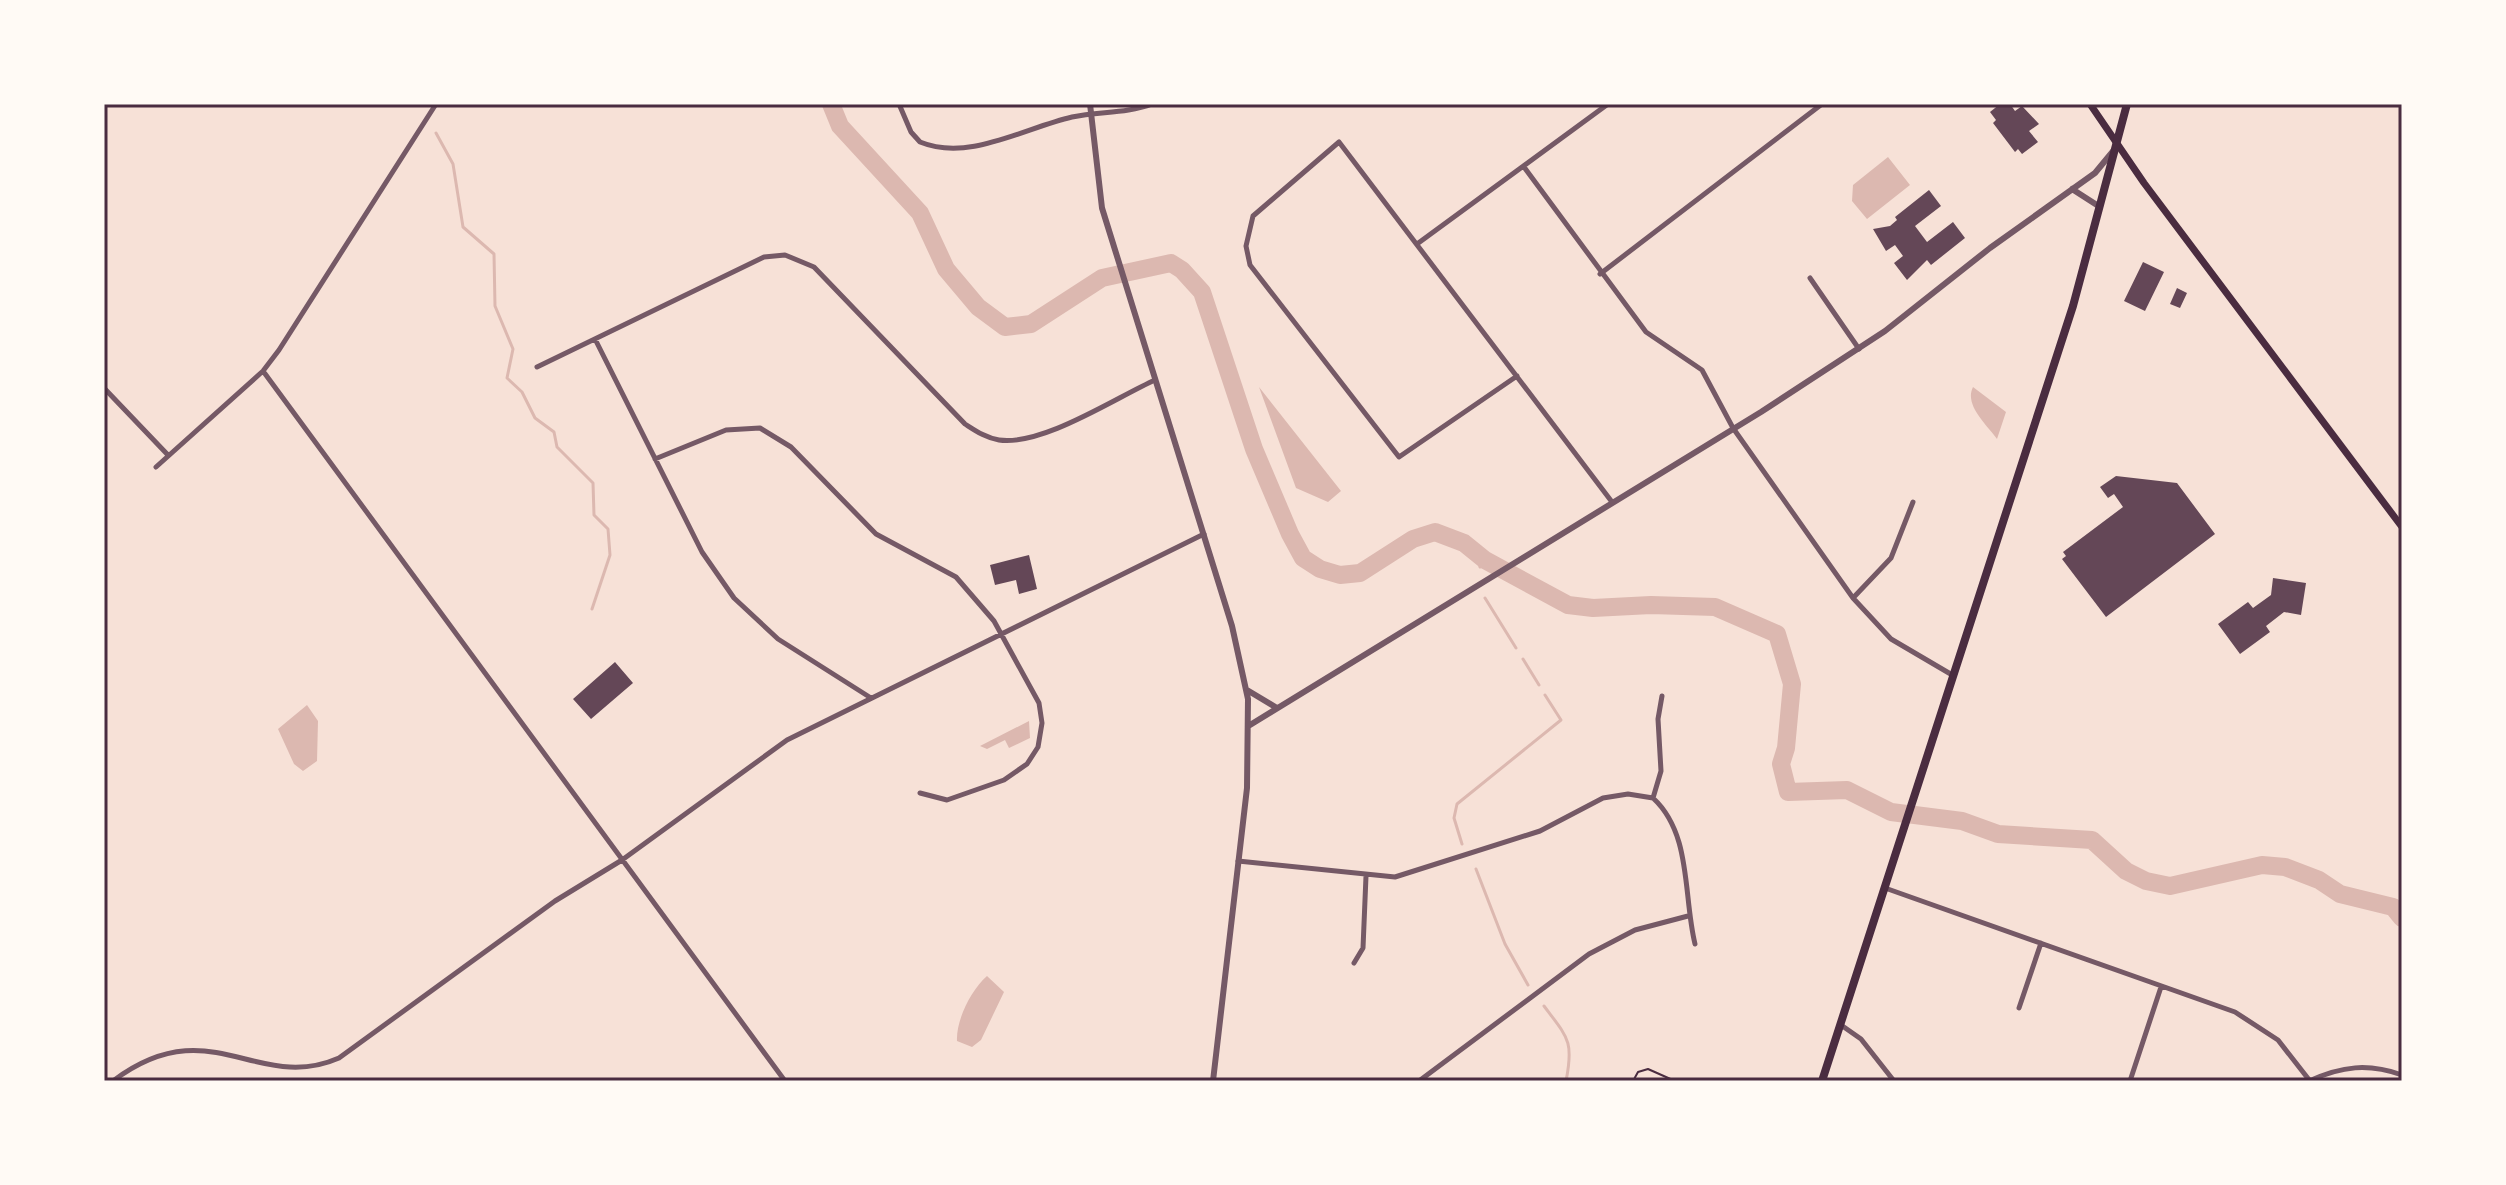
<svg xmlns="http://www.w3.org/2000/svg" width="2506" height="1185" viewBox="0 0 2506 1185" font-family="Overpass,sans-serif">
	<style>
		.water { fill: #dcb8b0 }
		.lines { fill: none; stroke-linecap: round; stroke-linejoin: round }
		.stream { stroke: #dcb8b0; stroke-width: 3 }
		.river { stroke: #dcb8b0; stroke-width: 18 }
		.building { fill: #644757 }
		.path { stroke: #4a2c40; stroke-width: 2 }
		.minor { stroke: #755966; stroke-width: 5 }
		.tertiary { stroke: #755966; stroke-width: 6 }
		.secondary { stroke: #4a2c40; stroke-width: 7 }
		.primary { stroke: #4a2c40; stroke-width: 8 }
		.neatline { fill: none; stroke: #4a2c40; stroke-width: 3 }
	</style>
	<rect width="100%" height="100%" fill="#f7e1d7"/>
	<path class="water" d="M1888,157l22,28 -43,34 -15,-18 1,-16z
		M1259,387l82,104 -13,11 -32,-14z
		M1973,387l33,25 -9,27c-11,-15 -33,-34 -24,-52z
		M307,705l11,16 -1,40 -14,10 -9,-7 -16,-35z
		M1029,721l1,17 -21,10 -4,-8 -18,9 -7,-3z
		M987,976l17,16 -23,48 -9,7 -15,-6c-1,-21 14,-51 30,-65z"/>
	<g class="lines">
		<path class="stream" d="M436,133l17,31 10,63 31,27 1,52 18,43 -6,29 15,14 13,26 19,14 3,15 36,36 1,32 14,14 2,26 -18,54
			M1478,555l2,12
			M1485,598l31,50
			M1523,659l16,26
			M1462,844l-8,-26 3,-14 104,-84 -16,-25
			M1476,869l29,75 23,41
			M1544,1006c24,32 30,35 22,75"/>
		<path class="river" d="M831,104l9,22 80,87 26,56 32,38 27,20 26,-3 71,-46 69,-15 11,7 20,22 52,157 36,85 13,24 17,11 20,6 20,-2 53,-34 22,-7 29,11 21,17 83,45 25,3 58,-3 64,2 62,27 15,50 -6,64 -5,16 7,28 59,-2 44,22 71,9 36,13 94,6 34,31 20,10 24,5 92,-21 23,2 34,13 21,14 53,13 9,11"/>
	</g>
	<path class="building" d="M2000,104h10l5,7 7,-5 17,18 -10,7 9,11 -16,12 -4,-5 -3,3 -22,-29 3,-3 -6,-8z
		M1929,190l12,16 -26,20 12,16 26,-20 12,16 -34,27 -4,-5 -20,20 -13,-17 9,-7 -8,-11 -9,6 -13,-22 17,-3 7,-6 -2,-3z
		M2143,262l21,10 -19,39 -21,-10z
		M2177,288l10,5 -7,15 -10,-4z
		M2116,476l61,7 38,51 -109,83 -44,-58 4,-3 -3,-4 60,-45 -9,-13 -6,4 -8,-11z
		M1029,555l8,34 -18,5 -3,-14 -21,5 -5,-20z
		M2273,578l33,5 -5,32 -17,-3 -18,14 4,6 -30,22 -22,-30 30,-22 5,6 18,-13z
		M615,662l18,21 -42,36 -18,-20z"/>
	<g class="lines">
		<path class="path" d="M1633,1081l5,-9 10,-3 27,12"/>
		<path class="minor" d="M899,104l12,28 9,10c49,20 104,-14 152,-25 26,-6 54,-3 80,-13
			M1524,167l122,165 56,38 31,58 120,170 38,41 63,37
			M1417,244l191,-140
			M1600,274l222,-170
			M1810,278l49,71
			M595,339l107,213 32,46 44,41 93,59
			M537,367l227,-110 21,-2 29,12 151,157c11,7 21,14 34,16 44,6 116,-42 156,-60
			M263,371l522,710
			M1517,376l-118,81 -149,-192 -4,-19 7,-30 86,-74 273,360
			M104,388l63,66
			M655,459l71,-29 34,-2 31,19 85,87 80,43 38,44 45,82 3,20 -4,24 -11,17 -23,16 -57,20 -27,-7
			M156,467l107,-96 16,-21 157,-246
			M1853,598l38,-40 22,-56
			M1662,696l-4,23 3,52 -8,27c39,36 30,97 42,146
			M1238,861l157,16 145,-46 63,-33 25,-4 25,4
			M1885,888l350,124 43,28 32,41
			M1354,963l9,-15 3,-72
			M2019,1008l22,-65
			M1841,1025l20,14 33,42
			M113,1081c97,-73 144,13 226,-23l216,-157 67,-41 165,-120 417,-206
			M1419,1081l170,-127 46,-24 53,-14
			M2130,1081l31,-94
			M2309,1081c33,-15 59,-18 93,-6"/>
		<path class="tertiary" d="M1090,104l12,104 130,418 16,73 -1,89 -34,293
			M2072,189l28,18
			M1247,690l30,18
			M1250,725l511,-313 124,-81 105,-83 105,-75 19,-23"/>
		<path class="secondary" d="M2090,104l54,79 258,344"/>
		<path class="primary" d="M1822,1081l251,-775 54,-202"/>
	</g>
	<rect width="2506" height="1185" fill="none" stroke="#fffaf5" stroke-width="212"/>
	<rect x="106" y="106" width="2294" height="973" class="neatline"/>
</svg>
